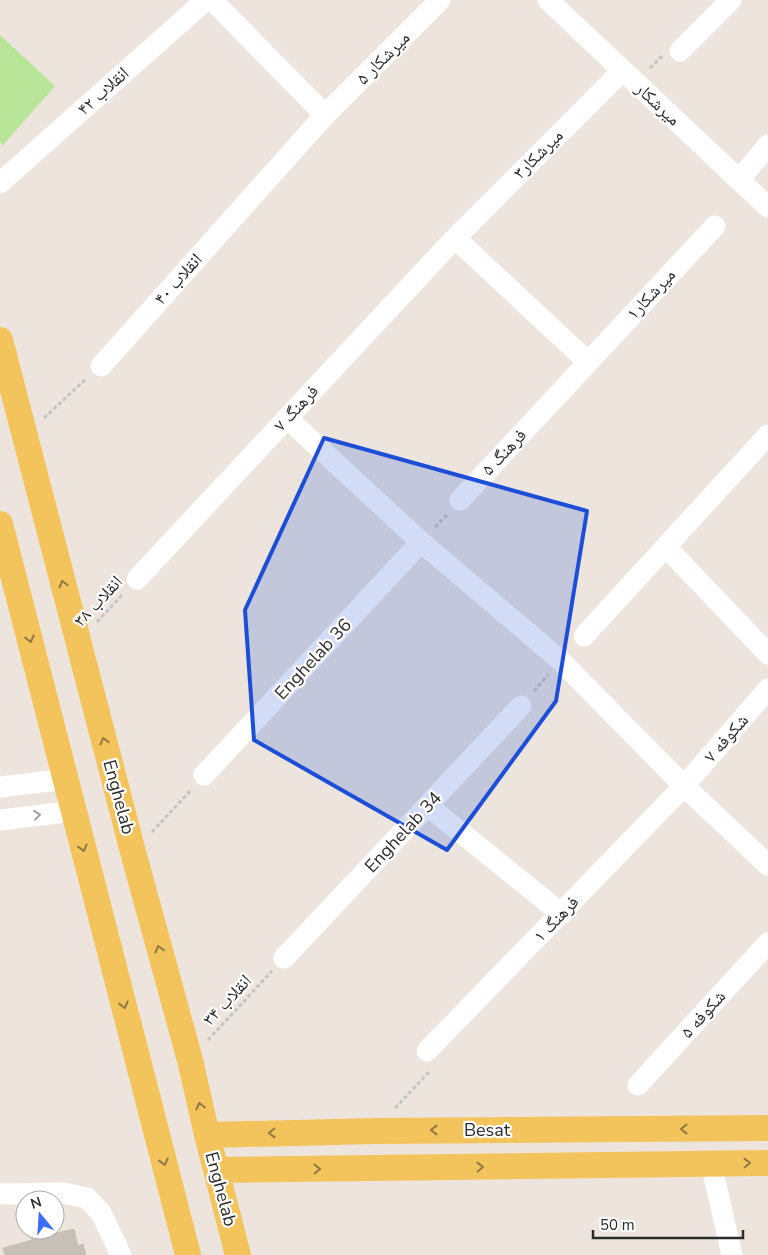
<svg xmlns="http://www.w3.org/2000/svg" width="768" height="1255" viewBox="0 0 768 1255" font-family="'Nunito Sans','Noto Naskh Arabic',sans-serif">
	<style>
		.green { fill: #b9e599 }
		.building { fill: #c6c0b9; stroke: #c9c1b7 }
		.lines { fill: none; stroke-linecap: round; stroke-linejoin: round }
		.path { stroke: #c4c4c4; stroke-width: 3; stroke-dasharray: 4 2.5; stroke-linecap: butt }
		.minor { stroke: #fff; stroke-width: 21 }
		.major { stroke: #f4c45c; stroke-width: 26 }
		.oneway { stroke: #907844 }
		.oneway2 { stroke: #a0a0a0 }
		.marked { fill: #1d4ed8; fill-opacity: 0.2; stroke: #1d4ed8; stroke-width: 4; stroke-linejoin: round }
		.labels { text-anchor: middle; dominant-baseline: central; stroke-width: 4.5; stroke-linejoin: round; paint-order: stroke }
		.street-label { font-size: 18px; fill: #2b2b2b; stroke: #fff }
	</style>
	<rect width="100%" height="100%" fill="#ede5dd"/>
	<path class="green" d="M0,35l55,51 -53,60 -2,-5z"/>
	<path class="building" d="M74,1229l4,17 5,-2 3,11h-81l-2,-7 29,-8 -2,-5 17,-4 1,4z"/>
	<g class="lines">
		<path class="path" d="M650,68l12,-12
			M44,418l43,-40
			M435,527l13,-13
			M97,622l26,-28
			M534,691l14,-16
			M152,832l40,-43
			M208,1040l64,-69
			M395,1108l35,-37"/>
		<path class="minor" d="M212,0l113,115
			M548,0l220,207
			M680,51l51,-51
			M739,180l29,-35
			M0,183l206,-183
			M455,238l133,124
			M101,366l224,-251 115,-115
			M287,418l134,124 139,118 124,126 84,79
			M460,500l255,-274
			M666,547l102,107
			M137,579l318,-341 167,-167
			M584,636l184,-201
			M204,775l217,-233
			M0,787l66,-8
			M428,806l134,108
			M0,820l74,-9
			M284,958l237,-252
			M427,1051l257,-265 84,-97
			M638,1085l130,-142
			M711,1163l21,92
			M0,1194l63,-1 24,5 14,15 20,42"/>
		<path class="major" d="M0,340l133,512 57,208 17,75 31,120
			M0,524l188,731
			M207,1135l168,-4 393,-3
			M216,1170l552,-7"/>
	</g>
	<defs><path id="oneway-chevron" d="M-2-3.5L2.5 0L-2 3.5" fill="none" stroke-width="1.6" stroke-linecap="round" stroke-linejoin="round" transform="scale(1.25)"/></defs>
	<g class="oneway">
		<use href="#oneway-chevron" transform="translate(63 584) rotate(-105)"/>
		<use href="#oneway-chevron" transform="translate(30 639) rotate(76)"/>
		<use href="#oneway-chevron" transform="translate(104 741) rotate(-105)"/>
		<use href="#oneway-chevron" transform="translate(83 848) rotate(76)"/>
		<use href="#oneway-chevron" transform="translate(159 949) rotate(-105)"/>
		<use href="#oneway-chevron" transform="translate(124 1005) rotate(76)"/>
		<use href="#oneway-chevron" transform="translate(200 1106) rotate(-103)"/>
		<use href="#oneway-chevron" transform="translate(684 1129) rotate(180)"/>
		<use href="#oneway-chevron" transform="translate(434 1130) rotate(180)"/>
		<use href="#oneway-chevron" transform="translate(272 1133) rotate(179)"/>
		<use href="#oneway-chevron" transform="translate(164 1162) rotate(76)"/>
		<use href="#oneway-chevron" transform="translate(747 1163) rotate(-1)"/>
		<use href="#oneway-chevron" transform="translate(480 1167) rotate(-1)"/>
		<use href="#oneway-chevron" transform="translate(317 1169) rotate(-1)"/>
	</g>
	<use class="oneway2" href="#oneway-chevron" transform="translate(37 815) rotate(-7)"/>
	<path class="marked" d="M324,438l263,73 -31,190 -109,149 -193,-110 -9,-130z"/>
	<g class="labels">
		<g class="street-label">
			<text transform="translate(383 58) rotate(-45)">میرشکار ۵</text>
			<text transform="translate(103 91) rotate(-42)">انقلاب ۴۲</text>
			<text transform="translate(658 104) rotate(43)">میرشکار</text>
			<text transform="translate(538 154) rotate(-45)">میرشکار۳</text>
			<text transform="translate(178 279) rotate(-48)">انقلاب ۴۰</text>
			<text transform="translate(651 294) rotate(-47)">میرشکار۱</text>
			<text transform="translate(296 408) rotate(-47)">فرهنگ ۷</text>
			<text transform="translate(504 452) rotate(-47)">فرهنگ ۵</text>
			<text transform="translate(98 601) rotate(-47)">انقلاب ۳۸</text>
			<text transform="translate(313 659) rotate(-47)">Enghelab 36</text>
			<text transform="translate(726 738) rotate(-49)">شکوفه ۷</text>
			<text transform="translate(119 797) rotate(75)">Enghelab</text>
			<text transform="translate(403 832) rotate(-47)">Enghelab 34</text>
			<text transform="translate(556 919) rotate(-46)">فرهنگ ۱</text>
			<text transform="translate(227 1000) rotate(-47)">انقلاب ۳۴</text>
			<text transform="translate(703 1014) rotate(-48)">شکوفه ۵</text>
			<text x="487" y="1130">Besat</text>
			<text transform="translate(221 1189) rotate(75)">Enghelab</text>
		</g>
	</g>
	<g transform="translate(40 1215) rotate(342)"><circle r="24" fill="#ffffff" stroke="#aaaaaa"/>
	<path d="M0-4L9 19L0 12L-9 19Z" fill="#3a6ffd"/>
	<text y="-8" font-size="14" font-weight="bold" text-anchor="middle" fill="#2b2b2b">N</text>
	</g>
	<path d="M593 1230v8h150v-8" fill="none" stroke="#2b2b2b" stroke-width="2.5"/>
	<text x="600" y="1230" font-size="15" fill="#2b2b2b" stroke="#ffffff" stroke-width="4" paint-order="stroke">50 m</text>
</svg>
